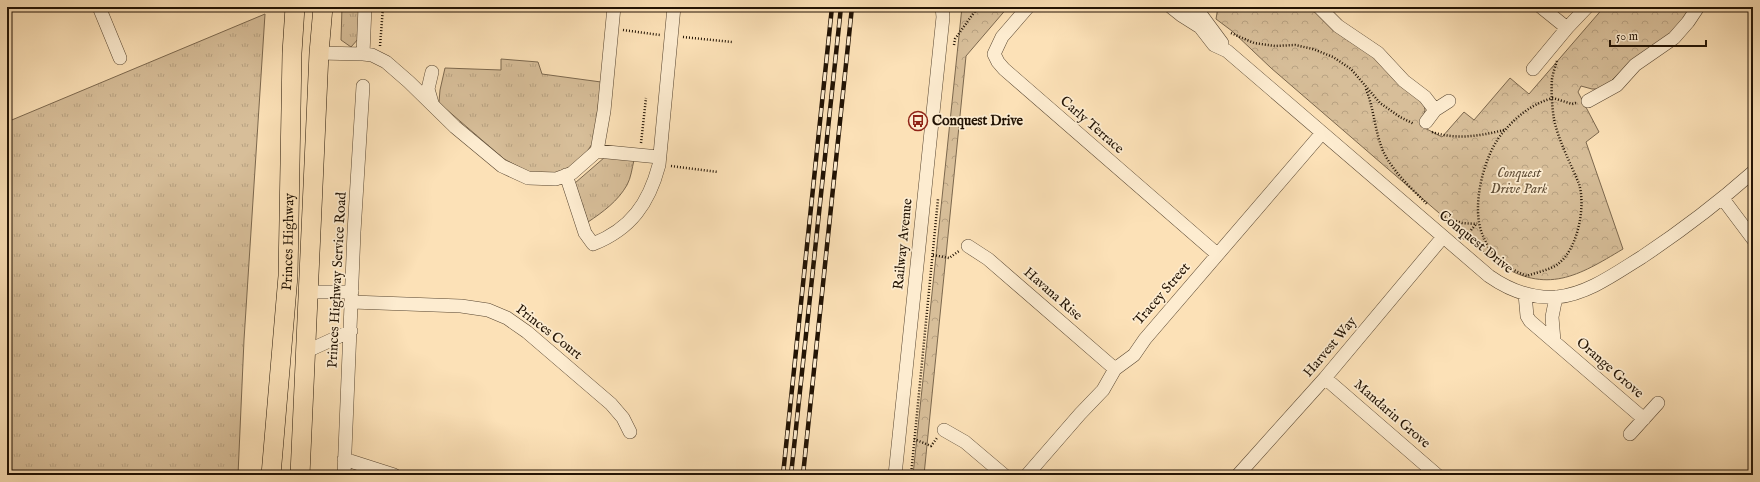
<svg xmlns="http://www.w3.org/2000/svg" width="1760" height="482" viewBox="0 0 1760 482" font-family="'IM FELL English',serif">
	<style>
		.grass { fill: url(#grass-tufts); stroke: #7c684e }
		.park { fill: url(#park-crowns); stroke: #7c684e }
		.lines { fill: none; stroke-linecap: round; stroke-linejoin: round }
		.minor-casing { stroke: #584631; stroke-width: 14 }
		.highway-casing { stroke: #221304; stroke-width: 20 }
		.path { stroke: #221304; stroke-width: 2.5; stroke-dasharray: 1 2; stroke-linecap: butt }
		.minor { stroke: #fdecd0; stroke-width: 13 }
		.highway { stroke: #fce1b7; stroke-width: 19 }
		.rail-casing { stroke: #221304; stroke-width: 4.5 }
		.rail { stroke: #fdecd0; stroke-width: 3; stroke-dasharray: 9; stroke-linecap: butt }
		.labels { text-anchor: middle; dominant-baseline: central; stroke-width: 3.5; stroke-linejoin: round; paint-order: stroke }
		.poi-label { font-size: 14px; font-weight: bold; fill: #221304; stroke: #fdecd0; text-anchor: start }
		.street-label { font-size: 14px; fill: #221304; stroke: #fdecd0 }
		.park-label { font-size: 14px; font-style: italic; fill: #614f38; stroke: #fdecd0 }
	</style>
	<defs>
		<pattern id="grass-tufts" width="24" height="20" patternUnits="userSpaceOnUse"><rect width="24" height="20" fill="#d7be99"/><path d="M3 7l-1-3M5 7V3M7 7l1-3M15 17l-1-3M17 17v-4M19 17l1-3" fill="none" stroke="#b8a282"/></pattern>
		<pattern id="park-crowns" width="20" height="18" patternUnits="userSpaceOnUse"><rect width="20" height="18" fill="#d7be99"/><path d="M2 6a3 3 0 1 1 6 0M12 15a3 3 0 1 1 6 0" fill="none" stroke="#b8a282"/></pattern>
	</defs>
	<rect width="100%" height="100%" fill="#fce1b7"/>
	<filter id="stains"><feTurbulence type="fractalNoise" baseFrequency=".005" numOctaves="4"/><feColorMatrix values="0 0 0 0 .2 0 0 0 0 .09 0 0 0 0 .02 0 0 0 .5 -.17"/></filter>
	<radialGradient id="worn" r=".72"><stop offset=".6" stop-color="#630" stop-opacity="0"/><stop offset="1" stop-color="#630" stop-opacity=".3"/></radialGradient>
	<path class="grass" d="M342,7h19l-2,31 -8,9 -10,-7z
		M265,14l-21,326 -6,135h-231v-353z
		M501,59l37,3 4,12 59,8 -7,59 -14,21 -20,11 -26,2 -30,-16 -58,-50 -7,-7 1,-12 5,-22 56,2z
		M605,157l29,3c-2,8 -3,18 -7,25 -9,16 -24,27 -39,37l-13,-39z"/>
	<path class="park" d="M962,7h46l-42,49 -42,419h-11z
		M1218,7h95l48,39 55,49 8,10 1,5 -4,16 21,11 22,-25 10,8 36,-42 19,16 75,-87h88l-21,28 -38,24 -23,23 -10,7h-8l-11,-3 -3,6 21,40 -13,10 37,107c-45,27 -76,46 -126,14l-226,-195 -39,-37 -16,-12z"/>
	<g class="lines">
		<defs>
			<path id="minor" d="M99,7l21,51
				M1028,7l-26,30 -8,17 4,8 6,7 213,185
				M1171,7l10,8 19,12 14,18 13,6 262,225c20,14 43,23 68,21 31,-3 59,-24 85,-40 39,-26 76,-54 111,-85
				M1183,7l19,9 20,27
				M1319,7l19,19 40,27 26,28 21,16 10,13
				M1541,7l26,21
				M319,53l44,1 9,1 14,7 23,20 46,45 47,39 26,12 28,1 16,-6 25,-22 7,-40 10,-104
				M363,54l2,-47
				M1533,69l34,-41 20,-21
				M432,72l-4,17 4,14
				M1588,101l29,-16 18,-20 39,-27 14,-16 10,-15
				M1426,122l9,-12 14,-9
				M597,151l62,6
				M566,175l19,58 8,11c38,-15 56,-41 66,-79l15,-158
				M1723,199l30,40
				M968,246l20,13 127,110
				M308,292h44
				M1525,294l2,22 3,5 114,98
				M352,302l109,4 27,4 19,8 20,14 84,72 12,14 7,14
				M1554,341l-2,-24 4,-20
				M305,352l46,-21
				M1325,378l112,97
				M944,430l21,12 39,33
				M1630,434l28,-31
				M344,459l50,16
				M344,475l10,-243 9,-146
				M895,475l48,-458 -1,-10
				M1027,475l53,-61 23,-24 12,-21 19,-14 11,-16 177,-206
				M1238,475l87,-97 118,-141"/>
			<g id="highway">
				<path id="s1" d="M271,475l17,-199 4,-223 3,-46"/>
				<path d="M300,475l19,-422 4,-46"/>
			</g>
		</defs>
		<use href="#minor" class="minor-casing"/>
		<use href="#highway" class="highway-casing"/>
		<path class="path" d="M623,30l37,5
			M1231,33l23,10 21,3 20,-1 18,4 20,8 18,12 29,34 20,14 14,7
			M683,37l49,5
			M954,45l1,-6 23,-32
			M380,46l3,-39
			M1557,61c-2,6 -4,12 -5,18 -1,12 0,28 2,40 4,21 17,45 25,65 7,22 -1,65 -21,80 -8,6 -21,8 -31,12 -19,-7 -36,-20 -44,-40 -13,-28 1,-84 22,-106 13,-15 29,-27 48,-32l19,6 4,-1
			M1366,89c8,20 9,43 17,62 10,21 29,38 45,54
			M1432,132c24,8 48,4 72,-2
			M641,143l5,-45
			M671,166l47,6
			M1439,215l23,8 15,1
			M1463,239l14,-16
			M933,255l16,3 10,-7
			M914,439l17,7 6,-8
			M911,475l27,-276
			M1599,475l1,-1"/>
		<use href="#minor" class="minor"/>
		<use href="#highway" class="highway"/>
		<defs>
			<path id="rail" d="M783,475l49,-468
				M791,475l50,-468
				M803,475l49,-468"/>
		</defs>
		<use href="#rail" class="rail-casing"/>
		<use href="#rail" class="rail"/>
	</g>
	<defs>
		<symbol id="bus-ring" viewBox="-11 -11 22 22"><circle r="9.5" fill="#fdecd0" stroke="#8f2418" stroke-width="1.5"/><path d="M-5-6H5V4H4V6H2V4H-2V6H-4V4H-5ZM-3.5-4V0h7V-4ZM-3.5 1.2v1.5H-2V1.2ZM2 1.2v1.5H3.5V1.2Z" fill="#8f2418"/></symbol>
	</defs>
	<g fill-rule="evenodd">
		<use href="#bus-ring" x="907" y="110" width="22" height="22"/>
	</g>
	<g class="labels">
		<g class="poi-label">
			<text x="932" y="121">Conquest Drive</text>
		</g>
		<g class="street-label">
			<text transform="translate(1092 125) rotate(41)">Carly Terrace</text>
			<text stroke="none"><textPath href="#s1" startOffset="234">Princes Highway</textPath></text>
			<text transform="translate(1476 242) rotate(39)">Conquest Drive</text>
			<text transform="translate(903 244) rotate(-84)">Railway Avenue</text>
			<text transform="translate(337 280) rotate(-87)">Princes Highway Service Road</text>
			<text transform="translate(1053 294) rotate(41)">Havana Rise</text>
			<text transform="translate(1162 294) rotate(-49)">Tracey Street</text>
			<text transform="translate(549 332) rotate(38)">Princes Court</text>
			<text transform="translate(1330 347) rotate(-50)">Harvest Way</text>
			<text transform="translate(1610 368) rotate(41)">Orange Grove</text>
			<text transform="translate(1392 414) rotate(41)">Mandarin Grove</text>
		</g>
		<g class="park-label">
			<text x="1519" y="173">Conquest<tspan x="1519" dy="16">Drive Park</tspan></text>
		</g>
	</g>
	<rect width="1760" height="482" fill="none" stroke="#fce1b7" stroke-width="24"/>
	<rect x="8" y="8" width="1744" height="466" fill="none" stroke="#221304" stroke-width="2"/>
	<rect x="12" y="12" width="1736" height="458" fill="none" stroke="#221304"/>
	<path d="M1610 40v6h96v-6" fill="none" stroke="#221304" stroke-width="2"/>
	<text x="1616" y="40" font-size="12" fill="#221304" stroke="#fdecd0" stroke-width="3" paint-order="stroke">50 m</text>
	<rect width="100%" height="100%" filter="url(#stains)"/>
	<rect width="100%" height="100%" fill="url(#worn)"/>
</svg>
